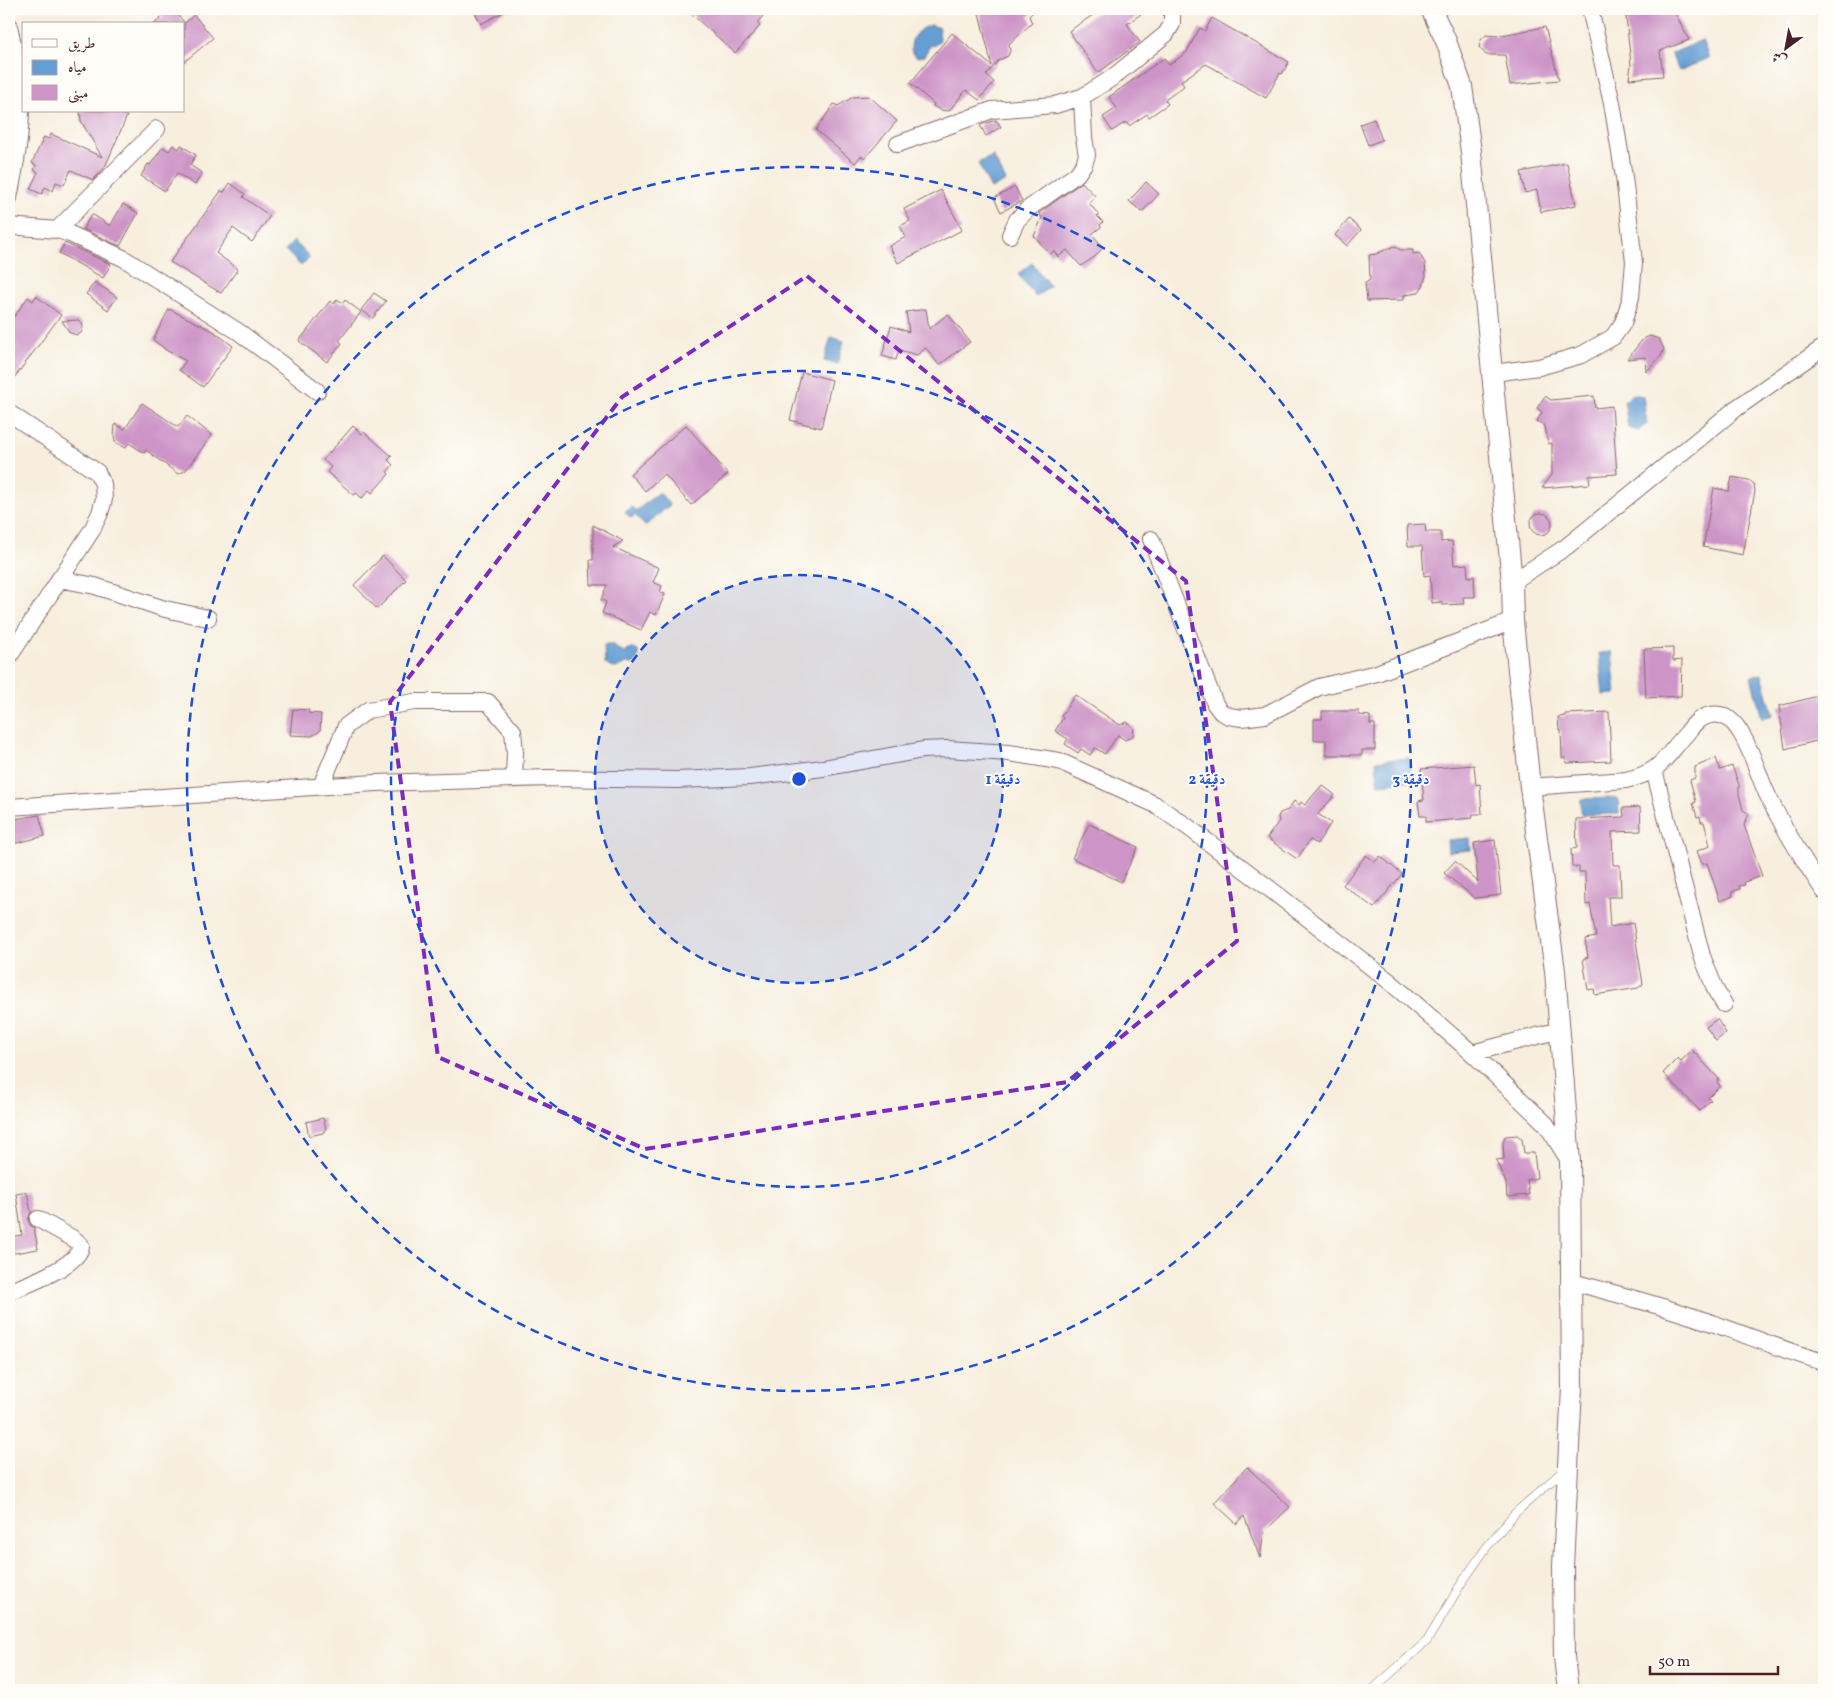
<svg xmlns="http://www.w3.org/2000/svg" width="1833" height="1699" viewBox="0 0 1833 1699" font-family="Vollkorn,Amiri,serif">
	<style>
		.water { fill: #659ed4; stroke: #585e80 }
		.building { fill: #cd94c7 }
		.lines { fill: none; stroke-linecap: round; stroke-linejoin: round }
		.service-casing { stroke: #876769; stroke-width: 9 }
		.minor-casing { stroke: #876769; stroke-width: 18 }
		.tertiary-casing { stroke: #876769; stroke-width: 22 }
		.service { stroke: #fff; stroke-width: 8 }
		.minor { stroke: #fff; stroke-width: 16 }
		.tertiary { stroke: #fff; stroke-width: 20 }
		.marked { fill: none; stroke: #7b2cbf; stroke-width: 4; stroke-dasharray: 10 6; stroke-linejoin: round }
		.ring { fill: none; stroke: #1d4ed8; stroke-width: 2.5; stroke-dasharray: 9 6 }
		.centre { fill: #1d4ed8; stroke: #fdfcf7; stroke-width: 2.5 }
		.ring-label { font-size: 15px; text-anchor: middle; font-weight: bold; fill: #1d4ed8; stroke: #fdfcf7; stroke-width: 4; stroke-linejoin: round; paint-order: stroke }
	</style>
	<rect width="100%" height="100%" fill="#fdfcf7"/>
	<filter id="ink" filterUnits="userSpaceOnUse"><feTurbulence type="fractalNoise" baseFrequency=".02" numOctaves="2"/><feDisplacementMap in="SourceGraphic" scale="10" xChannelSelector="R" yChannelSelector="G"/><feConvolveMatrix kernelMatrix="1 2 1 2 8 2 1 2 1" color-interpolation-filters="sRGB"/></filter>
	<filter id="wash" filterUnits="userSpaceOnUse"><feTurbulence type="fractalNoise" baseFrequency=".0096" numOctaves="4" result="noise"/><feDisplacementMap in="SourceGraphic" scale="20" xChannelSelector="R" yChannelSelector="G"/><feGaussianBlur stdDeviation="1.12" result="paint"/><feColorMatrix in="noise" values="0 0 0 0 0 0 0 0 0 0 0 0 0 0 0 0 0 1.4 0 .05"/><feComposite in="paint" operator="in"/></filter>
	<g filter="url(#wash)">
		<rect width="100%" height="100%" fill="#f7eedd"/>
		<path class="water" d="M932,25l7,3 1,12 -5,5 -5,1 -6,10 -7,1 -5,-4c-4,-13 6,-26 20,-28z
			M1702,40l7,18 -30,13 -8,-17z
			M993,156l13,25 -15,8 -13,-26z
			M294,241l16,16 -9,9 -16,-16z
			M1032,263l18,23 -14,11 -18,-23z
			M831,337l13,4 -7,23 -13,-3z
			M1632,394l11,2 4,28 -9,7 -10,-3 -4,-28h3z
			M659,492l11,13 -25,21 -10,-11 -4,3 -6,-6 7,-5 4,4z
			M604,645h10l3,4 9,3 2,-3h6l4,2 1,4 -3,7 -4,2 -6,-1 -10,5 -6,-1 -5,-4z
			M1612,652l4,42 -13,1 -4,-42z
			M1762,674l11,41 -11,3 -11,-41z
			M1409,758l2,23 -33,3 -2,-23z
			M1618,798l1,16 -38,1v-16z
			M1470,838l1,12 -23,2 -1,-12z"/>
		<g id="blocks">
			<path class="building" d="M172,9l13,14 9,-8 19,23 -29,24v-38h-30z
				M473,9h36l-28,15z
				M686,9h83l-12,14 3,3 -25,27z
				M978,9h58l-7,7 3,7 -23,21 1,7 -2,5 -9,4 -13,15 8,7 -15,18 -13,-10 -17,21 -9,-1 -7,-4 1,-2 -24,-21 42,-50 40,33z
				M1102,9h46l-21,15 13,18 -42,31 -29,-42z
				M1621,9h52l16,31 -29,11 3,25 -34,3 2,-14 -5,-48z
				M1212,18l77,44 -7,12 -2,-1 -14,25 -60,-34 -25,17 3,5 -19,14 3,4 -19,13 -2,-3 -18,12 -3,-4 -14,9 -9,-14 14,-9 -8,-11 55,-39 5,7 17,-12 14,-25 5,3z
				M1545,27l14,53 -49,5 -5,-30h-19l-7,-8 2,-7 5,-5 10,1z
				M869,96l28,25 -32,37 -4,-2 -6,7 -39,-33 18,-26 4,2 15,-9z
				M80,111h36l11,5 -22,51 -12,13 -22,-10 -7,15 -8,-3 -3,9 -8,-4 -3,7 -12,-5 8,-17 -4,-2 2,-5 -4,-2 12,-26 5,2 2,-5 51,23 -21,-36z
				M1374,119l8,21 -14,5 -8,-21z
				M996,120l5,7 -15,9 -6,-11z
				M173,145l6,4 2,-4 15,10 -6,10 12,8 -7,12 -18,-12 -12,18 -24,-15 7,-12 2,1 13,-18 6,4z
				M1567,163l9,42 -35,7 -4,-22 -12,3 -4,-21z
				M1082,182l14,15 -7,6 10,12 -2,1 6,6 -3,3 1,2 -9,7 11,13 -7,9 -15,10 -14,-16 -9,7 -4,-6 -4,3 -16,-18 8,-18 -3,-5z
				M1146,182l13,12 -17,18 -13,-11z
				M230,183l15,11 -2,3 27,19 -18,26 -19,-14 -17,25 22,16 -17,24 -51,-31 51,-71 3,1z
				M1015,187l7,14 -21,11 -7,-14z
				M941,190l21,40 -64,33 -9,-17 17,-9 -6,-11 10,-5 -6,-12z
				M123,204l15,9 -18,33 -37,-17 9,-15 18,12z
				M1349,219l12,11 -14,16 -12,-11z
				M65,243l46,21 -8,14 -44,-25z
				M1394,246l7,4h12v4l6,-1 6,10 1,13 -3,10 -5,7 -14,2v5l-37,1 -2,-18 5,-3 -1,-25 7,-1z
				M95,282l22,15 -9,13 -22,-16z
				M374,293l12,8 -13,17 -12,-8z
				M36,296l25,19 -52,70v-61l19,-27 5,4z
				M337,299l6,4 2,-3 16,12 -22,29 3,2 -15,19 -28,-21 31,-40 4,3z
				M169,309l44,22 20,15 -30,41 -24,-17 7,-9 -22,-12v-1l-11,-8z
				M926,309l3,20 19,-15 22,28 -31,23 -13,-17 -9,7 -18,-5 -3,10 -14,-4 9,-30 18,6 -3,-20z
				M78,320l4,3 1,5 -2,5 -4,2 -7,-2 -8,-12z
				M1650,336l9,3 5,10 -3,7 -15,16 -1,-15 -18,2 16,-20z
				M802,372l30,8 -11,48 -31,-8z
				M1545,396l6,4 43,-4 1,12 17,-2 5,68 -28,2 1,8 -48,4 10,-13v-32l-4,1 -3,-18 -8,-5 5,-9 -5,-4z
				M142,403l36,24 9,-11 25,19 -27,36 -7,3 -32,-24 -2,3 -15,-10 -4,5 -10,-6 -1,-5 1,-13 10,5z
				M686,425l42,49 -37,31 -27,-31 -19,17 -15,-17z
				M353,426l9,8 2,-2 28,24 -4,4 5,5 -6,7 2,2 -17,19 -3,-3 -7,8 -6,-5 -2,2 -27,-23 4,-5 -8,-7z
				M1732,477l17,3 5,4 1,7 -12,64 -40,-8 11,-59 15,3z
				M1530 524a11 11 0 1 1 22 0a11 11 0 1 1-22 0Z
				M1425,524l1,8h15v10l11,-1 2,24 13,-1 1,13 6,-1 1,21h-12l1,7 -22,1v-3l-10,1 -2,-28 -6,1 -2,-30h-14l-1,-21z
				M593,525l30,16 -10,6 46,21 -6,14 9,4 -2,6 5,2 -9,21 -6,-3 -9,18 -39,-17 4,-11 -5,-2 6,-15h-16l-1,-25h3z
				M383,556l23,24 -29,29 -23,-24z
				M1673,648v13l9,-1 -1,36 -35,2 -2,-49z
				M1075,695l45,30 7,-3 7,6 -1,8 -8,4 -7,-5 -13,19 -10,-6 -5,7 -9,-6 -3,4 -13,-9 3,-5 -13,-8 8,-13 -2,-2z
				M1822,695l2,8v36l-39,10 -6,-43z
				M293,709l16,1 -1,3 13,1 -1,17 -8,5 -22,-1z
				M1322,711h37v4l11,1v8h5v26h-13v5h-36v-15h-12v-21h8z
				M1609,712l2,49 -44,2 -1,-5h-4l-1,-28h-2l-1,-13 7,-1v-2z
				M1716,758l4,12 12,-4 7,19v9l4,16 6,4 -5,11 18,51 -18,6 1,3 -6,1 1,3 -8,3 1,4 -13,5 -13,-38 -5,1 -5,-13 13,-5 -6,-24h-3l-1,-6 -3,1 -4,-14 3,-1 -6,-22 5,-2v-11z
				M1474,765l2,20 4,-1 2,30h-10l1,4 -47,4v-6h-6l-2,-15 6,-1 -3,-31z
				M1322,785l13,10 -17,19 13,9 -14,21 -7,-4 -13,19 -30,-21 12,-17 -1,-4 2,-4 8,-3 6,-9 5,4 2,-3 4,3z
				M1640,807l1,24 -29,1 1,33h7l1,32h-13l2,30 23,-4 10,61 -5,4 -43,7 -1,-6 -6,1 -5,-31 5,-2 -3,-18 11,-2 -6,-33 -4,1 -1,-33h-6v-5h-7l-1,-18 6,-1 -1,-29 48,-2 -1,-9z
				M39,815l6,21 -36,9v-25z
				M1089,824l49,23 -17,35 -49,-24z
				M1495,840l6,55 -26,3 -31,-25 11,-12 23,21 -4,-39z
				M1366,855l9,7 5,-6 22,18 -28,34 -31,-23z
				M1717,1019l9,14 -10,8 -10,-14z
				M1692,1050l27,29 -2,3 3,4 -12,12 3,2 -11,11 -37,-38 15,-15 3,3z
				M323,1118l3,10 -3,5 -14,3 -3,-14z
				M1517,1135l5,4 2,14h10l3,25 -10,2 2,15 -22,2 -1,-14 -10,-23 8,-1 -1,-16 2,-7z
				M27,1192l4,20 -3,8 2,5 4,3 4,21 -29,5v-17l13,-2 -6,-41z
				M1247,1467l43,40 -26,25 -4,26 -16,-42 -7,8 -23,-21z"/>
		</g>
	</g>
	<g filter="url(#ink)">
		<use href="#blocks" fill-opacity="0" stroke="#876769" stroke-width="1"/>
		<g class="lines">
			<defs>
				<path id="service" d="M1372,1690l55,-49 34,-57 25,-36 28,-34 51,-45"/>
				<path id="minor" d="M9,25c4,21 9,41 11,61 4,38 -4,76 -11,112
					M898,144l94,-34 63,-5 27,-8
					M9,226l48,4 13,4 53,24 116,74 78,59
					M57,230l100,-101
					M1010,235l7,-15 11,-11 49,-35 7,-10 3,-9 -3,-17 -2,-41 30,-19 54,-44 6,-10v-15
					M1493,373l46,-6 42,-12 32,-18 10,-14 8,-26 3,-35 -10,-85 -12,-74 -22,-94
					M9,413l88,59 6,12 1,15 -4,14 -8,17 -83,127
					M1151,539l64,165 6,8 8,4 13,2 23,-3 54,-28 58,-14 136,-52
					M59,579l36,7 70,23 43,9
					M1512,582l54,-35 172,-140 86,-60
					M1654,770l48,186 14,35 8,13
					M321,786l25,-60 22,-16 46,-8h74l25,29 2,22 -1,26
					M1530,787l96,-7c36,-8 38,-22 61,-47 4,-5 8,-11 13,-14 9,-5 20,-7 29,0 18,13 29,57 39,77 16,34 36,65 56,95
					M9,807l366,-24 175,-5 127,2 73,-3 73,-9 100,-18 24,-1 62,4 50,8 95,43 34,23 82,62 119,92 83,72 74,71 24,38
					M1472,1053l88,-23
					M1572,1282c42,11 84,22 125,36 43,14 84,32 127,44
					M9,1291c16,-5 73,-27 72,-46l-7,-6 -36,-20"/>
				<path id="tertiary" d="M1431,9l15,32 16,45 9,66 41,430 1,39 17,166 25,184 15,191 2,225 -9,179 1,91 4,33"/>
			</defs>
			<use href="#service" class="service-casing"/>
			<use href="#minor" class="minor-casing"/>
			<use href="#tertiary" class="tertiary-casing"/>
			<use href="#service" class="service"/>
			<use href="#minor" class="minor"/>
			<use href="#tertiary" class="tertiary"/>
		</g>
	</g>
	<path class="marked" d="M807,276l379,305 51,360 -170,141 -422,67 -207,-92 -48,-355 232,-305z"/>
	<circle cx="799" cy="779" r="204" fill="#1d4ed8" fill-opacity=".12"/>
	<g class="ring">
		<circle cx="799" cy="779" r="204"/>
		<circle cx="799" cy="779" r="408"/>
		<circle cx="799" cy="779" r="612"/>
	</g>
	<circle cx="799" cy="779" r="8" class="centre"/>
	<g class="ring-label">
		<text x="1003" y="784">1 دقيقة</text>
		<text x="1207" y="784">2 دقيقة</text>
		<text x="1411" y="784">3 دقيقة</text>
	</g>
	<rect width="1833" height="1699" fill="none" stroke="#fdfcf7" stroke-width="30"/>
	<rect x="22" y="22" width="162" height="90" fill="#fdfcf7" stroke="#b5a4a5"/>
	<rect x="32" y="39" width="25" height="8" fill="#ffffff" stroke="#b5a4a5"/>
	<text x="68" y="48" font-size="15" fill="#4a1f2b">طريق</text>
	<rect x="32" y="60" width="25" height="15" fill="#659ed4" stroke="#b5a4a5"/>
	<text x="68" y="72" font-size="15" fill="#4a1f2b">مياه</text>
	<rect x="32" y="85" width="25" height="15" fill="#cd94c7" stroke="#b5a4a5"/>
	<text x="68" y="98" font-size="15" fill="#4a1f2b">مبنى</text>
	<g transform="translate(1786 48) rotate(212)" stroke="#fdfcf7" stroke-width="4" paint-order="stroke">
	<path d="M0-4L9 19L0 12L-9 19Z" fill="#4a1f2b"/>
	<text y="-8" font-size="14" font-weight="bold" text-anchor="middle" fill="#4a1f2b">ش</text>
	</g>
	<path d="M1650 1666v8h128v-8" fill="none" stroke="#4a1f2b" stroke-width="2.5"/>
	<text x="1658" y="1666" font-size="15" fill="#4a1f2b" stroke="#fdfcf7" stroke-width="4" paint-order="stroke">50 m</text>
</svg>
